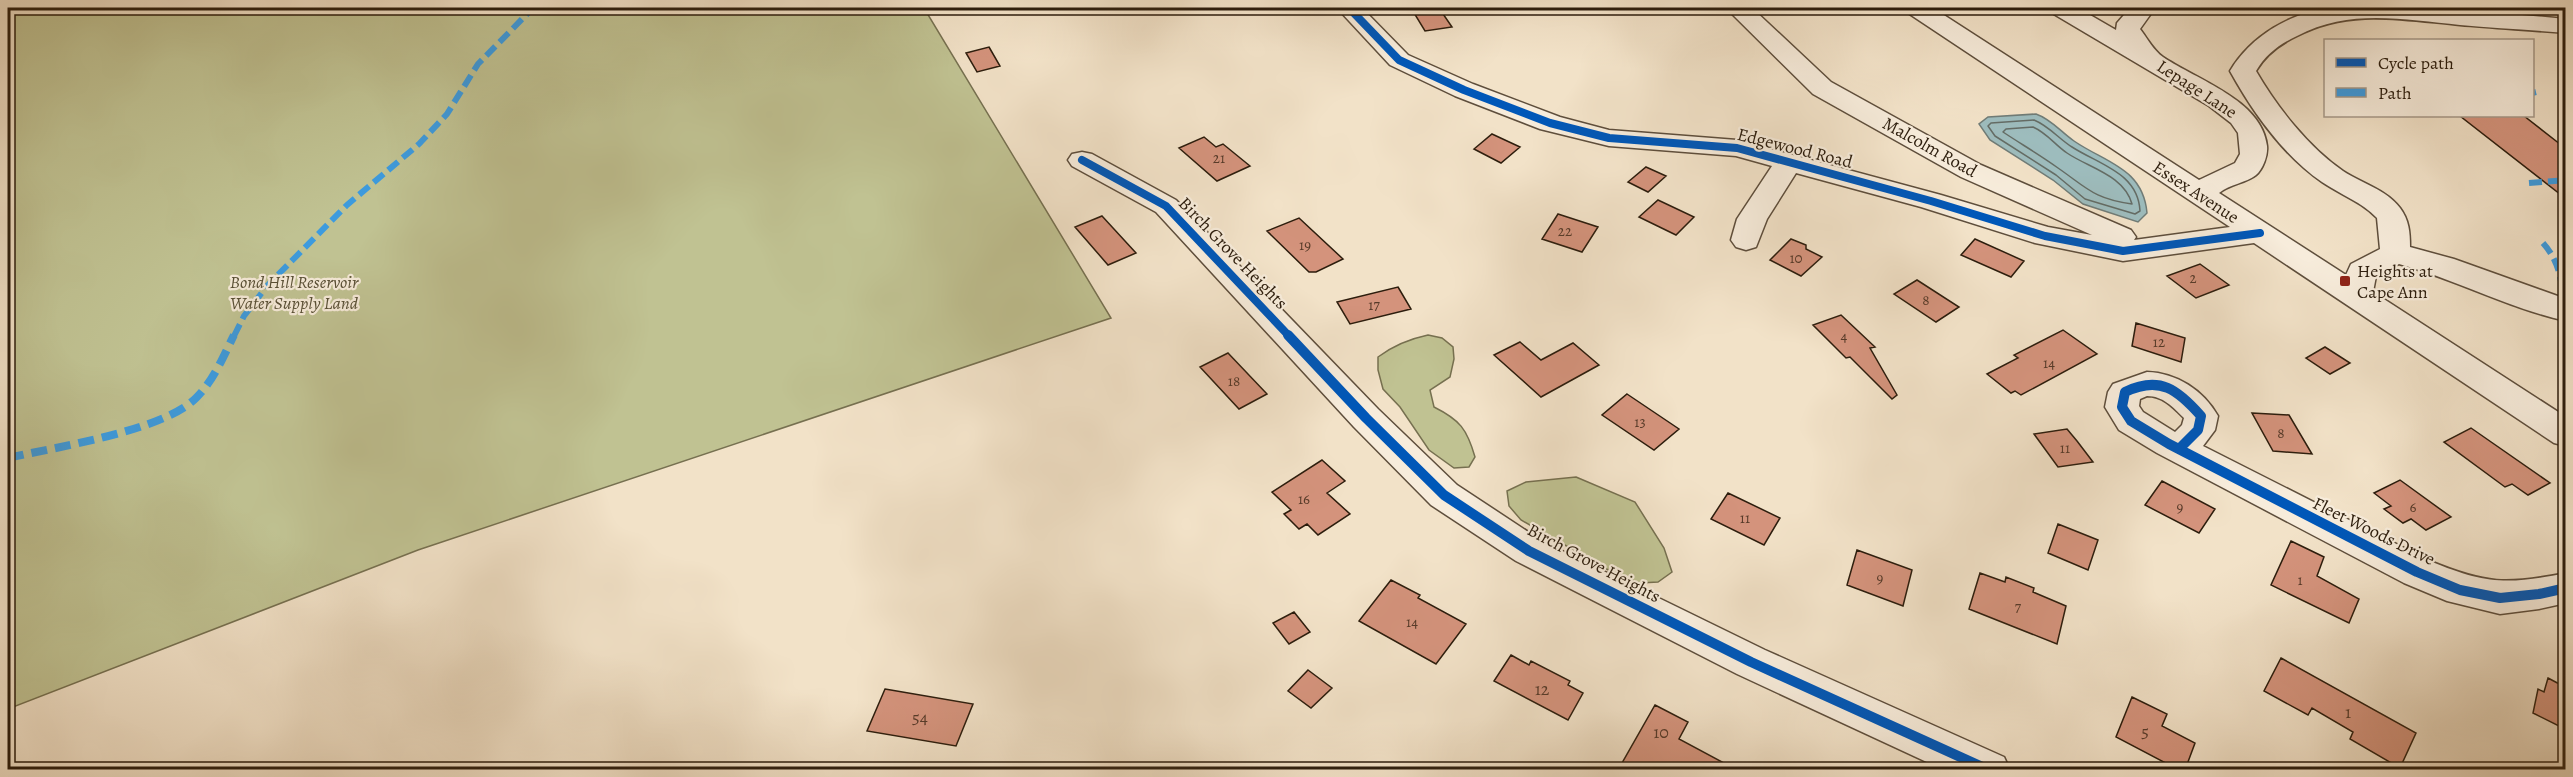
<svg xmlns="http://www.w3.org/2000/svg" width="2573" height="777" viewBox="0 0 2573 777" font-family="Alegreya,serif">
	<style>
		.green { fill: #c0c292; stroke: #767050; stroke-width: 1.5 }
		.water { fill: #9dbcbd; stroke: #707c77; stroke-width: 1.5 }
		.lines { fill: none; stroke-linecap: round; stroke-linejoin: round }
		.shore { stroke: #646c65; stroke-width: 1.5 }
		.building { fill: #d4937c; stroke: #2c1d0d; stroke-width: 1.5 }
		.minor-casing { stroke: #5e4e3c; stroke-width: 3 }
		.minor { fill: #f7ecdb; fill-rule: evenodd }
		.quiet-far1 { stroke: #3d9bde; stroke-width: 6; stroke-dasharray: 13 6; stroke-linecap: butt }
		.quiet { stroke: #3d9bde; stroke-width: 8; stroke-dasharray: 16 8; stroke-linecap: butt }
		.cycleway-far1-casing { stroke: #f7ecdb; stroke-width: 10 }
		.cycleway-casing { stroke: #f7ecdb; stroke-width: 14 }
		.cycleway-far1 { stroke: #0057b8; stroke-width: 8 }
		.cycleway { stroke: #0057b8; stroke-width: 10 }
		.poi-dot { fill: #8f2418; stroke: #f7ecdb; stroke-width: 2 }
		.labels { text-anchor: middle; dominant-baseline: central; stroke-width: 4.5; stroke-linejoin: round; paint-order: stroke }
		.number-label { font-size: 15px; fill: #563a29 }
		.street-label { font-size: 18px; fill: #2c1d0d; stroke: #f7ecdb }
		.poi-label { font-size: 18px; fill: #2c1d0d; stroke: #f7ecdb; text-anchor: start }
		.park-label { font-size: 18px; font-style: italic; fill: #584f35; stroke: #f7ecdb }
		.near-number-label { font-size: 18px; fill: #563a29 }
	</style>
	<rect width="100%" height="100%" fill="#f2e2c8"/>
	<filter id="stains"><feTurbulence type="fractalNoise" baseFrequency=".00333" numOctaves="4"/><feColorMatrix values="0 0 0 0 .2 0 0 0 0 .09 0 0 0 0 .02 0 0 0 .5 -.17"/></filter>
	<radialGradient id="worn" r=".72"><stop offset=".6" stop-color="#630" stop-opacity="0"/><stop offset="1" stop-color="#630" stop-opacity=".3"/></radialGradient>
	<path class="green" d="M8,8h916l187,310 -693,232 -410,159z
		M1428,335l14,3 11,9 1,12 -4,18 -20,13 4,17c26,13 33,22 41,50l-6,10 -15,1 -25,-18 -29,-43 -17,-18 -5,-19v-13c16,-12 31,-18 50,-22z
		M1576,477l59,25 29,46 8,24 -14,10 -18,1 -23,-8 -96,-55 -12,-14 -2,-15 19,-9z"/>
	<path class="water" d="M2036,114c15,5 25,18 38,27 32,22 69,27 73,72l-9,9 -55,-18 -30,-24 -63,-40 -11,-16 9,-7z"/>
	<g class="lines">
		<path class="shore" d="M2034,120c15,6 25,19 38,27 28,18 66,26 68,64l-5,3 -50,-15 -29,-24 -61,-39 -7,-10 3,-3z
			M2033,127c14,6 22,18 34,26 22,15 57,22 65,51 -38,-5 -45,-16 -74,-36 -18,-13 -37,-24 -55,-36l3,-3z"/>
	</g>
	<path class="building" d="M1411,8h28l13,19 -27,4z
		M989,47l11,19 -23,6 -11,-19z
		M2460,116h64l41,32v50z
		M1492,134l28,13 -19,16 -27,-14z
		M1204,137l12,10 7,-3 27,22 -33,15 -38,-33z
		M1646,167l20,9 -18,16 -20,-10z
		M1658,200l36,17 -18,18 -37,-18z
		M1558,214l40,13 -16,25 -40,-13z
		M1102,216l34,37 -28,12 -33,-38z
		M1299,218l44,41 -27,13h-7l-42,-41z
		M1791,239l15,6v4l16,8 -21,19 -31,-16z
		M1975,239l49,22 -13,16 -50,-22z
		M2200,264l29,21 -33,13 -29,-22z
		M1917,280l42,27 -23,15 -42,-28z
		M1398,287l13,22 -61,15 -13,-22z
		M1841,315l34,32 -5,1 27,47 -5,4 -42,-42 -4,1 -33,-33z
		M2136,323l49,15 -4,24 -49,-16z
		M2063,330l34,24 -76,41 -6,-4 -4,2 -24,-19 31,-16 -4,-3z
		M1520,342l21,18 32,-17 26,22 -58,32 -47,-42z
		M2325,347l25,16 -20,11 -24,-16z
		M1228,353l39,41 -28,15 -39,-42z
		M1627,394l52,35 -25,21 -52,-35z
		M2252,413l37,2 23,39 -39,-3z
		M2471,428l79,55 -22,12 -16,-11 -7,3 -61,-45z
		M2067,429l10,12 16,21 -35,5 -24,-33z
		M1322,460l23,21 -18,12 23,21 -32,21 -11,-11 -8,5 -15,-15 7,-4 -19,-18z
		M2400,480l51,37 -25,13 -15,-11 -8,4 -19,-14 7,-3 -17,-13z
		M2162,481l53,28 -16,24 -54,-28z
		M1728,493l52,25 -16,27 -53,-26z
		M2058,524l40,16 -10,30 -40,-17z
		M2291,541l33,16 -7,19 42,23 -10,24 -78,-38z
		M1857,550l55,20 -9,36 -56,-21z
		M1980,573l25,9 1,-5 28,11 -1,4 33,14 -9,38 -88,-35z
		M1391,580l29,15 -2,3 48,26 -30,40 -77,-43z
		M1294,612l16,20 -21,12 -16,-21z
		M1511,655l18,10 2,-4 39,20 -2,4 15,8 -15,27 -74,-39z
		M2281,658l135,75 -16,35 -50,-29 3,-7 -41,-24 -4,7 -44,-24z
		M1308,670l24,18 -21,20 -23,-17z
		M2548,678l17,9v42l-32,-16 5,-24 6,3z
		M885,689l88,15 -17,42 -89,-15z
		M2132,697l35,17 -5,12 33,17 -10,27h-6l-63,-33z
		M1655,705l33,17 -9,17 58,31h-119z"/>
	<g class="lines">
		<defs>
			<path id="minor" d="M1337,8h25l46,47 65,29 87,33 49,13 128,10 204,55 107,32 44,8 -131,-58 -148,-83 -87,-86h26l79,74 150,83 150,65 5,7 -2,3 96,-13 -322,-214 -3,-5h28l266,172 36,-17 5,-9 -2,-21 -7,-10 -22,-17 -157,-93 -3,-5h29l38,22 1,-7 13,-15h25l-15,21c7,9 14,22 23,28 34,23 99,43 104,89 1,9 -4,23 -11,29 -10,8 -26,9 -37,18l127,82 5,-11 29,-15 -3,-31c-15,-16 -36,-23 -55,-36 -38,-26 -70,-71 -92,-111 21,-35 61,-59 102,-63 16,-2 34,0 50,0 61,0 123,5 184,11v14c-36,-3 -71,-5 -106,-8 -56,-5 -110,-17 -163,11 -17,8 -31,18 -41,35 21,36 52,76 87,100 18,12 44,19 57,37 9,12 10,24 10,39l44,12 112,40v22c-58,-13 -111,-42 -167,-57l-23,12 -3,16 193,125v29l-12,-3 -300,-200 -131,18 -88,-18 -114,-36 -125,-34 -29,46 -11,28 -10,3 -10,-3 -5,-7 6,-21 35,-53 -36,-10 -127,-10 -69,-17 -85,-33 -65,-31z
				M1082,152l10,2 84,46 202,209 79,76 85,56 223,109 239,107 6,13h-66l-207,-96 -221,-113 -85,-56 -77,-78 -198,-215 -84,-46 -4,-6 4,-6z
				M2147,372c30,1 56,18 71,44l-3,14 -12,16 227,115c55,23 77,24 136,12v30l-27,6 -39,5 -53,-13 -43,-18 -247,-130 -38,-23 -14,-23 3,-15 5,-8zM2147,396c16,0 26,11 37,22l-2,7 -7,7 -32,-20 -4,-6 1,-7z"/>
		</defs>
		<use href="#minor" class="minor-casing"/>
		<use href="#minor" class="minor"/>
		<path class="quiet-far1" d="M2532,93l4,-1
			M2529,183l37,-3
			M2543,243c17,19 20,41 20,66
			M234,336l10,-20 23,-30 80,-81 72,-61 28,-30 31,-50 55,-56"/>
		<path class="quiet" d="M8,458c48,-11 155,-27 188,-60 18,-18 27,-41 38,-63"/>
		<defs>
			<path id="cycleway-far1" d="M1349,8l50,52 65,30 86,33 59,15 128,10 194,53 114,35 78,15 137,-18
				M1082,160l84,46 123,130"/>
			<path id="cycleway" d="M1288,335l78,83 78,77 85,56 222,111 238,108
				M2179,449l19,-19 3,-14c-23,-26 -41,-41 -76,-24l-3,15 9,14 38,23 248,128 43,18 40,8 39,-4 27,-6"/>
		</defs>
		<use href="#cycleway-far1" class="cycleway-far1-casing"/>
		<use href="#cycleway" class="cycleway-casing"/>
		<use href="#cycleway-far1" class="cycleway-far1"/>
		<use href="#cycleway" class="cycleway"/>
	</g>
	<rect class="poi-dot" x="2339" y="275" width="12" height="12" rx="3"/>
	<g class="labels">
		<g class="number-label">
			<text x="1219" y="158">21</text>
			<text x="1565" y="231">22</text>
			<text x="1305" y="245">19</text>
			<text x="1796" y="258">10</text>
			<text x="2193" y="278">2</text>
			<text x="1926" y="300">8</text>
			<text x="1374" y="305">17</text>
			<text x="1844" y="336">4</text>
			<text x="2159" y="342">12</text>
			<text x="2049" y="363">14</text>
			<text x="1234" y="381">18</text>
			<text x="1640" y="422">13</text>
			<text x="2281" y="433">8</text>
			<text x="2065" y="448">11</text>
			<text x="1304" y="499">16</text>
			<text x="2180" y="507">9</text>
			<text x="2413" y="507">6</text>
			<text x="1745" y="518">11</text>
			<text x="1880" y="578">9</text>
			<text x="2300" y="580">1</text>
			<text x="2018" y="607">7</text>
			<text x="1412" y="622">14</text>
		</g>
		<g class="street-label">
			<text transform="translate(2197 89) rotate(33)">Lepage Lane</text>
			<text transform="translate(1930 147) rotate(29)">Malcolm Road</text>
			<text transform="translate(1795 148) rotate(14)">Edgewood Road</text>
			<text transform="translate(2196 192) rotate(33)">Essex Avenue</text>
			<text transform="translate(1233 253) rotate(46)">Birch Grove Heights</text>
			<text transform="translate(2374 531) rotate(26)">Fleet Woods Drive</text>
			<text transform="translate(1594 563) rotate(28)">Birch Grove Heights</text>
		</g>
		<g class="poi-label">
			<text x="2357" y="271">Heights at<tspan x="2357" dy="21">Cape Ann</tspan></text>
		</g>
		<g class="park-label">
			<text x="294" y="282">Bond Hill Reservoir<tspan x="294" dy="21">Water Supply Land</tspan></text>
		</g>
		<g class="near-number-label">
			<text x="1542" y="689">12</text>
			<text x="2348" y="712">1</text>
			<text x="920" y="717">54</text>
			<text x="2145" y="731">5</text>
			<text x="1661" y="732">10</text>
		</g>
	</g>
	<rect width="2573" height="777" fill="none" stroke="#f2e2c8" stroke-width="30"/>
	<rect x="9" y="9" width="2555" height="759" fill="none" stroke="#2c1d0d" stroke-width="3"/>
	<rect x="15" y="15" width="2543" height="747" fill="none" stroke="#2c1d0d" stroke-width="1.5"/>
	<rect x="2324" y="39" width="210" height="78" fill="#f7ecdb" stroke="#a69989" stroke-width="1.5"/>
	<rect x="2336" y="58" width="30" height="9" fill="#0057b8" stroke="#a69989" stroke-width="1.5"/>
	<text x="2378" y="69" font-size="18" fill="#2c1d0d">Cycle path</text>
	<rect x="2336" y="88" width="30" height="9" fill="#3d9bde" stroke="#a69989" stroke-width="1.5"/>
	<text x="2378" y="99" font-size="18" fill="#2c1d0d">Path</text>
	<rect width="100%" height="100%" filter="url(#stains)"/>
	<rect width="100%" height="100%" fill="url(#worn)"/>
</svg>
